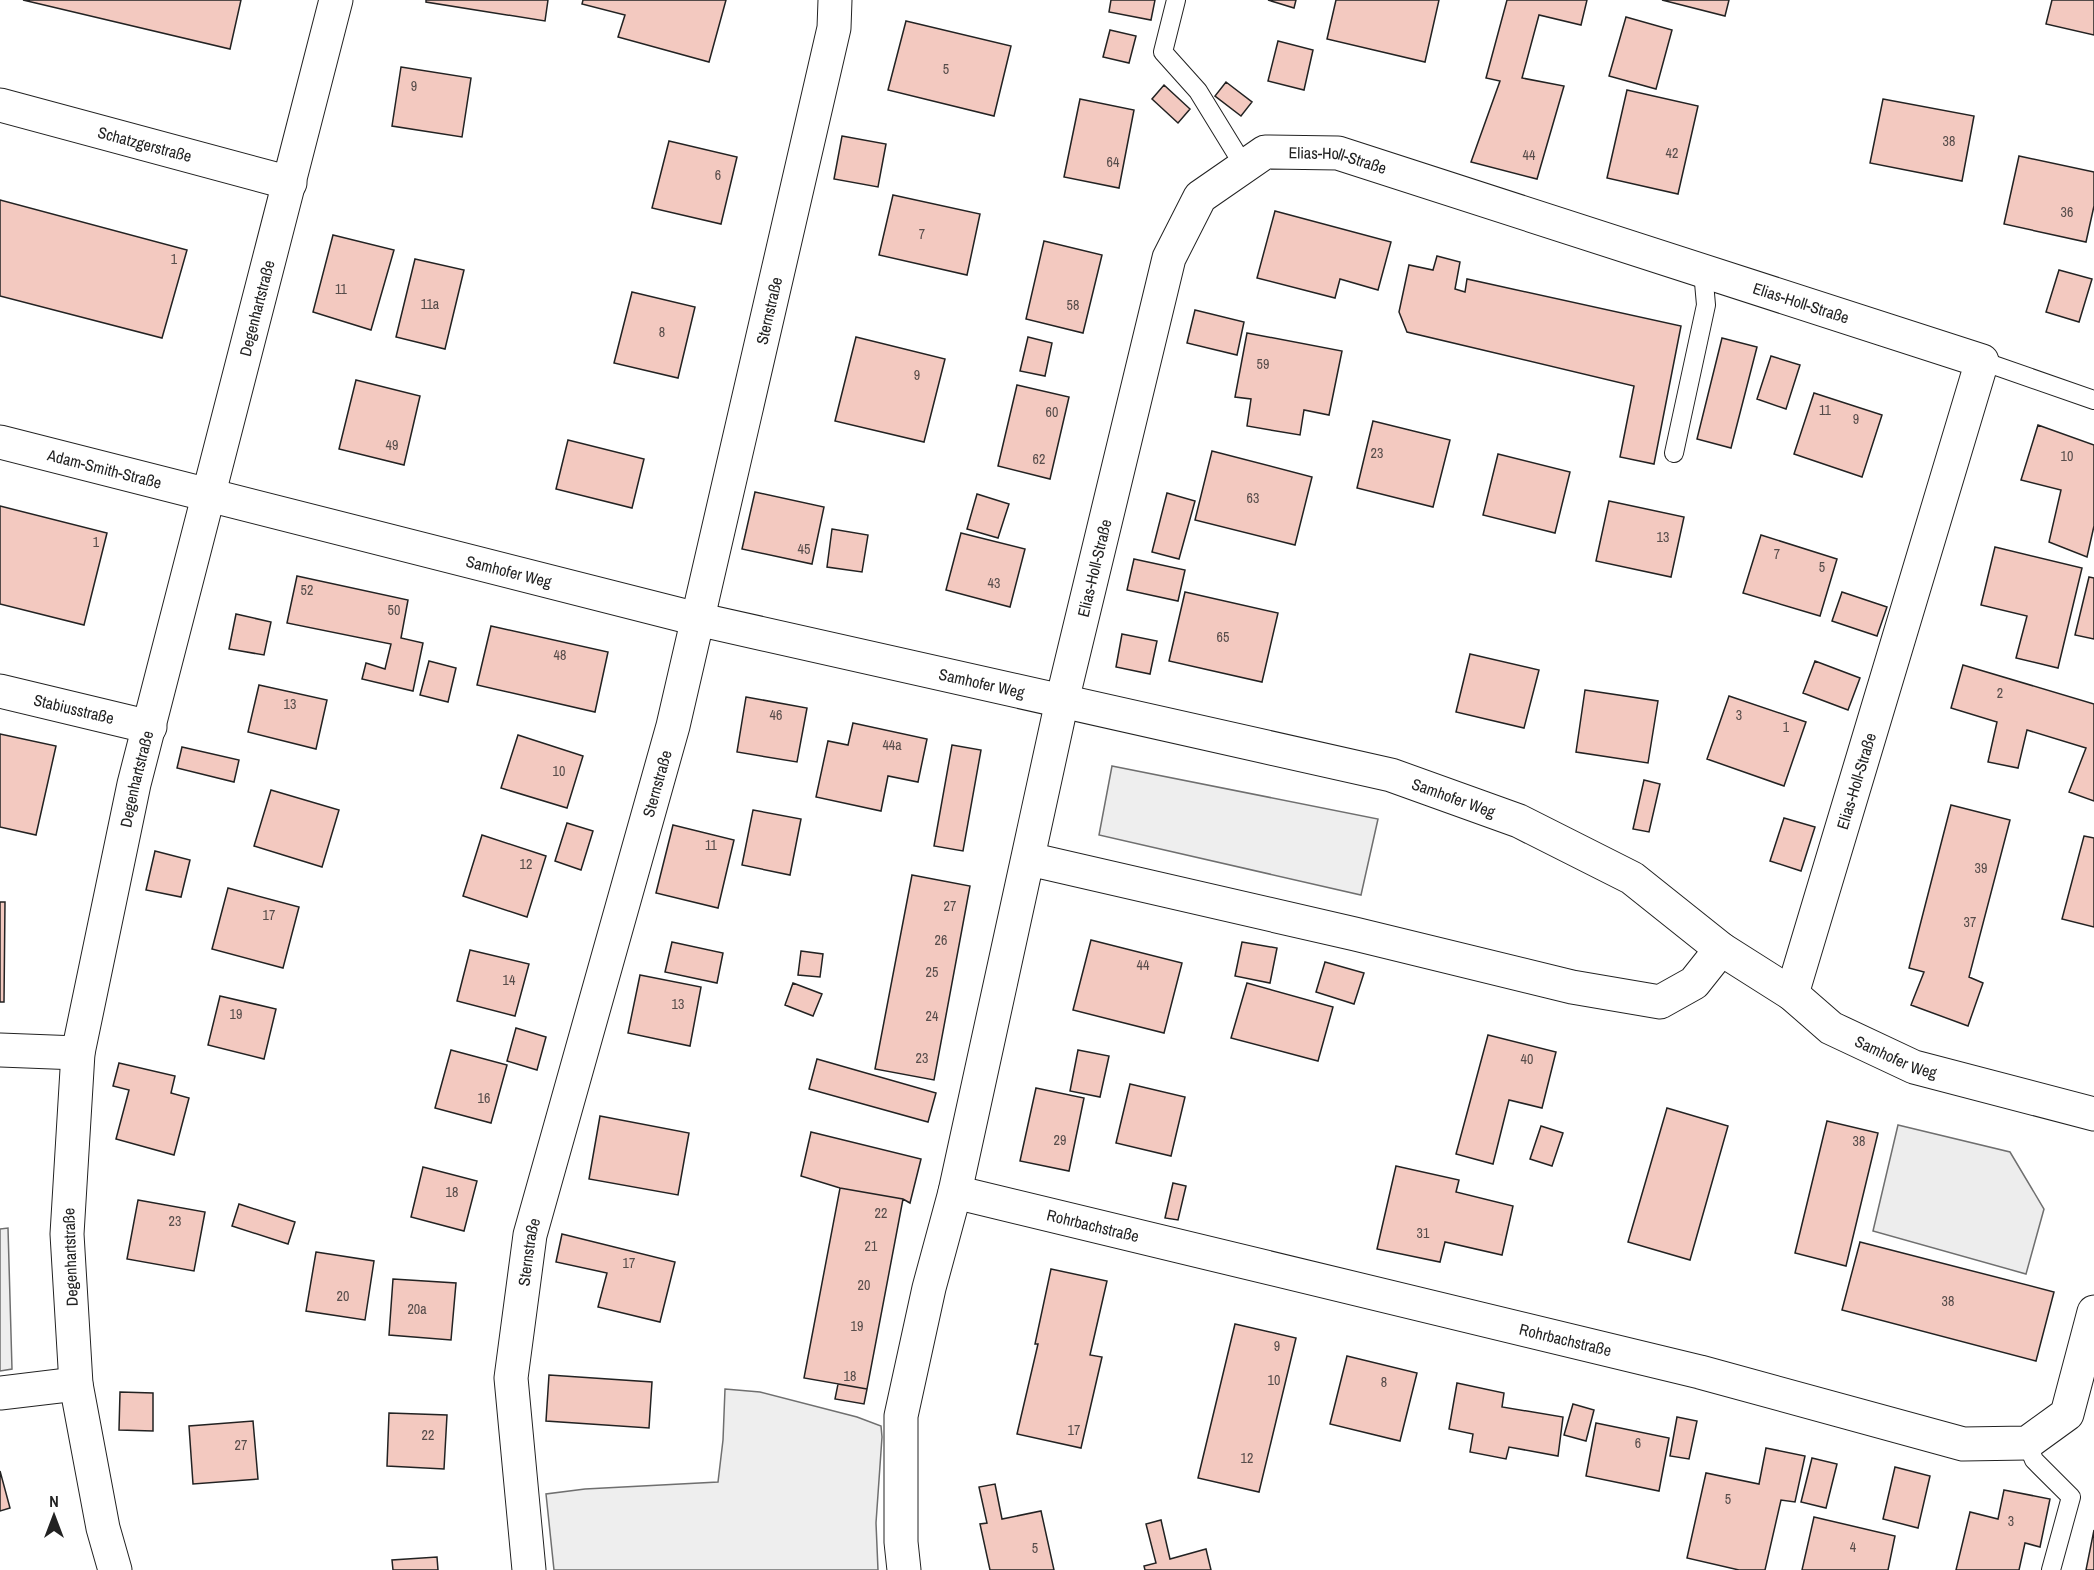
<svg xmlns="http://www.w3.org/2000/svg" width="2094" height="1570" viewBox="0 0 2094 1570" font-family="'Archivo Narrow',sans-serif">
	<style>
		.green { fill: #eee; stroke: #6f6f6f; stroke-width: 1.5 }
		.parking { fill: #ededed; stroke: #6f6f6f; stroke-width: 1.5 }
		.building { fill: #f3c9c0; stroke: #222; stroke-width: 1.5 }
		.lines { fill: none; stroke-linecap: round; stroke-linejoin: round }
		.lane-casing { stroke: #222; stroke-width: 20 }
		.street-casing { stroke: #222; stroke-width: 35 }
		.lane { stroke: #fff; stroke-width: 18 }
		.street { stroke: #fff; stroke-width: 33 }
		.labels { text-anchor: middle; dominant-baseline: central; stroke-width: 4.5; stroke-linejoin: round; paint-order: stroke }
		.number-label { font-size: 14px; fill: #564c4a }
		.street-label { font-size: 16px; fill: #222; stroke: #fff }
	</style>
	<rect width="100%" height="100%" fill="#fff"/>
	<path class="green" d="M1112,766l266,53 -17,76 -262,-60z
		M8,1228l4,141 -12,2v-142z
		M725,1389l35,3 97,25 24,9 1,11 -6,86 2,47h-324l-8,-76 39,-5 133,-7 5,-42z"/>
	<path class="parking" d="M1898,1125l112,27 34,57 -18,65 -153,-43z"/>
	<path class="building" d="M23,0h218l-11,49z
		M426,0h122l-3,21 -119,-19z
		M583,0h143l-17,62 -91,-25 7,-22 -43,-11z
		M1111,0h44l-4,20 -42,-8z
		M1268,0h28l-2,8z
		M1336,0h103l-14,62 -98,-23z
		M1507,0h80l-6,25 -42,-10 -17,63 42,8 -27,93 -66,-17 29,-81 -14,-3z
		M1662,0h67l-4,16z
		M2052,0h42v35l-48,-11z
		M1626,17l46,13 -16,59 -47,-13z
		M906,21l105,25 -17,70 -106,-26z
		M1110,30l26,6 -7,27 -26,-6z
		M1278,41l35,9 -9,40 -36,-9z
		M401,67l70,11 -9,59 -70,-11z
		M1226,82l26,20 -11,14 -26,-20z
		M1164,85l26,24 -12,14 -26,-24z
		M1627,90l71,16 -20,88 -71,-16z
		M1080,99l54,11 -15,78 -55,-11z
		M1883,99l91,17 -12,65 -92,-18z
		M842,136l44,8 -8,43 -44,-8z
		M669,141l68,16 -16,67 -69,-16z
		M2019,156l75,16v34l-8,36 -82,-18z
		M893,195l87,19 -13,61 -88,-20z
		M0,200l187,50 -25,88 -162,-42z
		M1275,211l116,31 -13,48 -38,-11 -5,19 -78,-20z
		M333,235l61,15 -23,80 -58,-18z
		M1044,241l58,14 -19,78 -57,-14z
		M1437,256l23,6 -5,27 10,3 2,-13 214,47 -27,138 -34,-7 14,-71 -227,-54 -8,-20 10,-47 24,5z
		M415,259l49,11 -19,79 -49,-12z
		M2059,270l33,9 -13,43 -33,-10z
		M632,292l63,15 -17,71 -64,-15z
		M1195,310l49,12 -7,33 -50,-12z
		M1247,333l95,18 -13,64 -25,-5 -4,25 -53,-9 4,-27 -16,-2z
		M856,337l89,22 -21,83 -89,-21z
		M1028,337l24,6 -7,33 -25,-5z
		M1722,338l35,9 -26,101 -34,-9z
		M1771,356l29,9 -14,44 -29,-10z
		M356,380l64,16 -16,69 -65,-16z
		M1017,385l52,12 -19,82 -52,-13z
		M1814,393l68,22 -20,62 -68,-23z
		M1373,421l77,19 -17,67 -76,-19z
		M2038,425l56,20v81l-7,31 -38,-15 12,-52 -40,-10z
		M568,440l76,19 -12,49 -76,-19z
		M1212,451l100,26 -17,68 -100,-25z
		M1498,454l72,18 -15,61 -72,-18z
		M755,492l69,15 -12,57 -70,-15z
		M1167,493l28,8 -16,58 -27,-7z
		M977,494l32,10 -11,34 -31,-9z
		M1609,501l75,16 -13,60 -75,-16z
		M0,506l107,27 -23,92 -84,-21z
		M832,529l36,6 -6,37 -35,-5z
		M961,533l64,16 -15,58 -64,-17z
		M1761,535l76,24 -17,57 -77,-23z
		M1995,547l87,21 -24,100 -42,-10 11,-42 -46,-11z
		M1134,559l51,11 -7,31 -51,-11z
		M297,576l111,24 -7,38 22,5 -10,48 -51,-12 4,-16 19,6 6,-25 -104,-21z
		M2089,577l5,1v61l-19,-4z
		M1185,592l93,21 -16,69 -93,-21z
		M1842,592l45,15 -10,29 -45,-15z
		M236,614l35,8 -7,33 -35,-6z
		M491,626l117,26 -13,60 -118,-27z
		M1122,634l35,7 -7,33 -34,-7z
		M1470,654l69,16 -15,58 -68,-16z
		M429,661l27,7 -8,34 -28,-7z
		M1815,661l45,17 -12,32 -45,-17z
		M1963,665l131,39v97l-25,-9 17,-44 -59,-18 -9,38 -30,-6 9,-40 -46,-14z
		M259,685l68,15 -11,49 -68,-17z
		M1585,690l73,11 -10,62 -72,-11z
		M1729,696l77,26 -22,64 -77,-27z
		M746,697l61,11 -10,54 -60,-10z
		M853,723l74,16 -9,43 -30,-6 -7,35 -65,-14 12,-56 20,4z
		M0,734l56,12 -20,89 -36,-8z
		M518,735l65,21 -16,52 -66,-20z
		M952,745l29,5 -18,101 -29,-5z
		M182,747l57,13 -5,22 -57,-14z
		M1644,780l16,4 -11,48 -16,-3z
		M271,790l68,20 -17,57 -68,-21z
		M1951,805l59,15 -41,157 14,6 -15,43 -57,-21 13,-33 -15,-4z
		M753,810l48,9 -11,56 -48,-10z
		M1784,818l31,9 -14,44 -31,-10z
		M567,823l26,8 -12,39 -26,-9z
		M673,825l61,15 -16,68 -62,-15z
		M482,835l64,21 -19,61 -64,-21z
		M2084,836l10,2v89l-32,-8z
		M155,851l35,9 -9,37 -35,-7z
		M912,875l58,11 -36,194 -59,-11z
		M228,888l71,19 -16,61 -71,-19z
		M0,902h5l-1,100h-4z
		M1091,940l91,23 -18,70 -91,-23z
		M672,942l51,11 -6,30 -52,-11z
		M1242,942l35,6 -7,35 -35,-7z
		M470,950l59,14 -14,52 -58,-15z
		M801,951l22,3 -3,23 -22,-2z
		M1325,962l39,11 -10,31 -38,-12z
		M640,975l61,12 -11,59 -62,-13z
		M793,983l29,11 -9,22 -28,-11z
		M1247,983l86,24 -15,54 -87,-23z
		M220,996l56,13 -12,50 -56,-14z
		M516,1028l30,9 -9,33 -30,-9z
		M1488,1035l68,17 -14,56 -33,-8 -16,64 -37,-10z
		M451,1050l56,15 -16,58 -56,-15z
		M1078,1050l31,6 -9,41 -30,-6z
		M817,1059l119,34 -8,29 -119,-33z
		M119,1063l56,13 -4,17 18,5 -15,57 -58,-16 13,-49 -16,-4z
		M1130,1084l55,13 -14,59 -55,-13z
		M1036,1088l48,10 -15,73 -49,-10z
		M1667,1108l61,18 -38,134 -62,-18z
		M600,1116l89,17 -11,62 -89,-16z
		M1827,1121l51,12 -32,133 -51,-13z
		M1541,1126l22,7 -11,33 -22,-7z
		M811,1132l110,27 -11,44 -7,-4 -63,-11 -39,-12z
		M1396,1166l63,14 -3,12 57,14 -11,49 -57,-13 -5,20 -63,-13z
		M423,1167l54,14 -13,50 -53,-14z
		M1173,1183l13,3 -8,34 -13,-2z
		M840,1188l63,11 -36,190 -63,-11z
		M138,1200l67,12 -11,59 -67,-12z
		M239,1204l56,18 -7,22 -56,-18z
		M562,1234l113,28 -15,60 -62,-15 9,-34 -51,-11z
		M1860,1242l194,50 -18,69 -194,-51z
		M316,1252l58,9 -9,59 -59,-9z
		M1051,1269l56,12 -17,74 12,2 -21,91 -64,-14 21,-90h-3z
		M393,1279l63,4 -5,57 -62,-5z
		M1235,1324l61,14 -37,154 -61,-14z
		M1347,1356l70,17 -17,68 -70,-17z
		M549,1375l103,7 -3,46 -103,-7z
		M1457,1383l47,10 -2,14 61,10 -5,39 -49,-9 -3,12 -36,-7 3,-18 -24,-5z
		M838,1384l29,5 -3,15 -29,-5z
		M120,1392l33,1v38l-34,-1z
		M1573,1404l21,6 -8,31 -22,-6z
		M389,1413l58,2 -3,54 -57,-3z
		M1677,1417l20,4 -8,38 -19,-3z
		M253,1421l5,58 -65,5 -4,-58z
		M1596,1423l73,15 -10,53 -73,-15z
		M1766,1448l39,8 -10,46 -14,-2 -16,70h-26l-52,-12 19,-85 53,11z
		M1812,1458l25,6 -11,44 -25,-6z
		M1895,1467l35,9 -12,52 -35,-9z
		M0,1471l10,37 -10,3z
		M995,1484l7,35 39,-8 13,59h-64l-10,-46 7,-1 -8,-36z
		M2004,1490l46,9 -10,48 -15,-4 -6,27h-63l14,-58 28,7z
		M1814,1517l81,19 -7,34h-86z
		M1161,1520l9,39 36,-10 5,21h-66l-1,-4 12,-3 -10,-39z
		M2094,1530v40h-8z
		M437,1557l1,13h-45l-1,-10z"/>
	<g class="lines">
		<defs>
			<path id="lane" d="M1176,0l-13,52 35,39 46,75
				M1982,361l112,39
				M1674,453l32,-148 -3,-34
				M2027,1443l7,17 37,37 -20,73"/>
			<g id="street">
				<path id="s1" d="M0,105l290,78"/>
				<path id="s2" d="M0,442l697,177 694,156 128,46 113,57 89,71 71,45 39,34 83,39 180,47"/>
				<path id="s3" d="M0,691l150,36"/>
				<path d="M1029,859l326,75 217,53 88,15 34,-19 27,-34"/>
				<path d="M0,1050l78,3"/>
				<path id="s4" d="M955,1192l745,180 263,72 64,-1 40,-29 27,-102"/>
				<path d="M0,1393l76,-9"/>
				<path id="s5" d="M115,1570l-12,-42 -27,-144 -9,-150 11,-181 56,-269 202,-784"/>
				<path id="s6" d="M529,1570l-18,-192 19,-143 143,-509 161,-698 1,-28"/>
				<path id="s7" d="M904,1570l-3,-28v-126l28,-128 26,-96 107,-491 107,-443 31,-61 65,-45 73,1 644,208 -190,633"/>
			</g>
		</defs>
		<use href="#lane" class="lane-casing"/>
		<use href="#street" class="street-casing"/>
		<use href="#lane" class="lane"/>
		<use href="#street" class="street"/>
	</g>
	<g class="labels">
		<g class="number-label">
			<text x="946" y="69">5</text>
			<text x="414" y="86">9</text>
			<text x="1949" y="141">38</text>
			<text x="1672" y="153">42</text>
			<text x="1529" y="155">44</text>
			<text x="1113" y="162">64</text>
			<text x="718" y="175">6</text>
			<text x="2067" y="212">36</text>
			<text x="922" y="234">7</text>
			<text x="174" y="259">1</text>
			<text x="341" y="289">11</text>
			<text x="430" y="304">11a</text>
			<text x="1073" y="305">58</text>
			<text x="662" y="332">8</text>
			<text x="1263" y="364">59</text>
			<text x="917" y="375">9</text>
			<text x="1825" y="410">11</text>
			<text x="1052" y="412">60</text>
			<text x="1856" y="419">9</text>
			<text x="392" y="445">49</text>
			<text x="1377" y="453">23</text>
			<text x="2067" y="456">10</text>
			<text x="1039" y="459">62</text>
			<text x="1253" y="498">63</text>
			<text x="1663" y="537">13</text>
			<text x="96" y="542">1</text>
			<text x="804" y="549">45</text>
			<text x="1777" y="554">7</text>
			<text x="1822" y="567">5</text>
			<text x="994" y="583">43</text>
			<text x="307" y="590">52</text>
			<text x="394" y="610">50</text>
			<text x="1223" y="637">65</text>
			<text x="560" y="655">48</text>
			<text x="2000" y="693">2</text>
			<text x="290" y="704">13</text>
			<text x="776" y="715">46</text>
			<text x="1739" y="715">3</text>
			<text x="1786" y="727">1</text>
			<text x="892" y="745">44a</text>
			<text x="559" y="771">10</text>
			<text x="711" y="845">11</text>
			<text x="526" y="864">12</text>
			<text x="1981" y="868">39</text>
			<text x="950" y="906">27</text>
			<text x="269" y="915">17</text>
			<text x="1970" y="922">37</text>
			<text x="941" y="940">26</text>
			<text x="1143" y="965">44</text>
			<text x="932" y="972">25</text>
			<text x="509" y="980">14</text>
			<text x="678" y="1004">13</text>
			<text x="236" y="1014">19</text>
			<text x="932" y="1016">24</text>
			<text x="922" y="1058">23</text>
			<text x="1527" y="1059">40</text>
			<text x="484" y="1098">16</text>
			<text x="1060" y="1140">29</text>
			<text x="1859" y="1141">38</text>
			<text x="452" y="1192">18</text>
			<text x="881" y="1213">22</text>
			<text x="175" y="1221">23</text>
			<text x="1423" y="1233">31</text>
			<text x="871" y="1246">21</text>
			<text x="629" y="1263">17</text>
			<text x="864" y="1285">20</text>
			<text x="343" y="1296">20</text>
			<text x="1948" y="1301">38</text>
			<text x="417" y="1309">20a</text>
			<text x="857" y="1326">19</text>
			<text x="1277" y="1346">9</text>
			<text x="850" y="1376">18</text>
			<text x="1274" y="1380">10</text>
			<text x="1384" y="1382">8</text>
			<text x="1074" y="1430">17</text>
			<text x="428" y="1435">22</text>
			<text x="1638" y="1443">6</text>
			<text x="241" y="1445">27</text>
			<text x="1247" y="1458">12</text>
			<text x="1728" y="1499">5</text>
			<text x="2011" y="1521">3</text>
			<text x="1853" y="1547">4</text>
			<text x="1035" y="1548">5</text>
		</g>
		<g class="street-label">
			<text stroke="none"><textPath href="#s1" startOffset="150">Schatzgerstraße</textPath></text>
			<text stroke="none"><textPath href="#s7" startOffset="1564">Elias-Holl-Straße</textPath></text>
			<text stroke="none"><textPath href="#s7" startOffset="2050">Elias-Holl-Straße</textPath></text>
			<text stroke="none"><textPath href="#s5" startOffset="1288">Degenhartstraße</textPath></text>
			<text stroke="none"><textPath href="#s6" startOffset="1292">Sternstraße</textPath></text>
			<text stroke="none"><textPath href="#s2" startOffset="108">Adam-Smith-Straße</textPath></text>
			<text stroke="none"><textPath href="#s7" startOffset="1024">Elias-Holl-Straße</textPath></text>
			<text stroke="none"><textPath href="#s2" startOffset="525">Samhofer Weg</textPath></text>
			<text stroke="none"><textPath href="#s2" startOffset="1011">Samhofer Weg</textPath></text>
			<text stroke="none"><textPath href="#s3" startOffset="76">Stabiusstraße</textPath></text>
			<text stroke="none"><textPath href="#s5" startOffset="802">Degenhartstraße</textPath></text>
			<text transform="translate(1856 781) rotate(-73)">Elias-Holl-Straße</text>
			<text stroke="none"><textPath href="#s6" startOffset="806">Sternstraße</textPath></text>
			<text stroke="none"><textPath href="#s2" startOffset="1497">Samhofer Weg</textPath></text>
			<text stroke="none"><textPath href="#s2" startOffset="2014">Samhofer Weg</textPath></text>
			<text stroke="none"><textPath href="#s4" startOffset="142">Rohrbachstraße</textPath></text>
			<text stroke="none"><textPath href="#s6" startOffset="320">Sternstraße</textPath></text>
			<text transform="translate(70 1257) rotate(-92)">Degenhartstraße</text>
			<text stroke="none"><textPath href="#s4" startOffset="628">Rohrbachstraße</textPath></text>
		</g>
	</g>
	<g transform="translate(54 1516)" stroke="#ffffff" stroke-width="4.5" paint-order="stroke">
	<path d="M0-4.5L10 22L0 15L-10 22Z" fill="#222222"/>
	<text y="-9" font-size="16" font-weight="bold" text-anchor="middle" fill="#222222">N</text>
	</g>
</svg>
